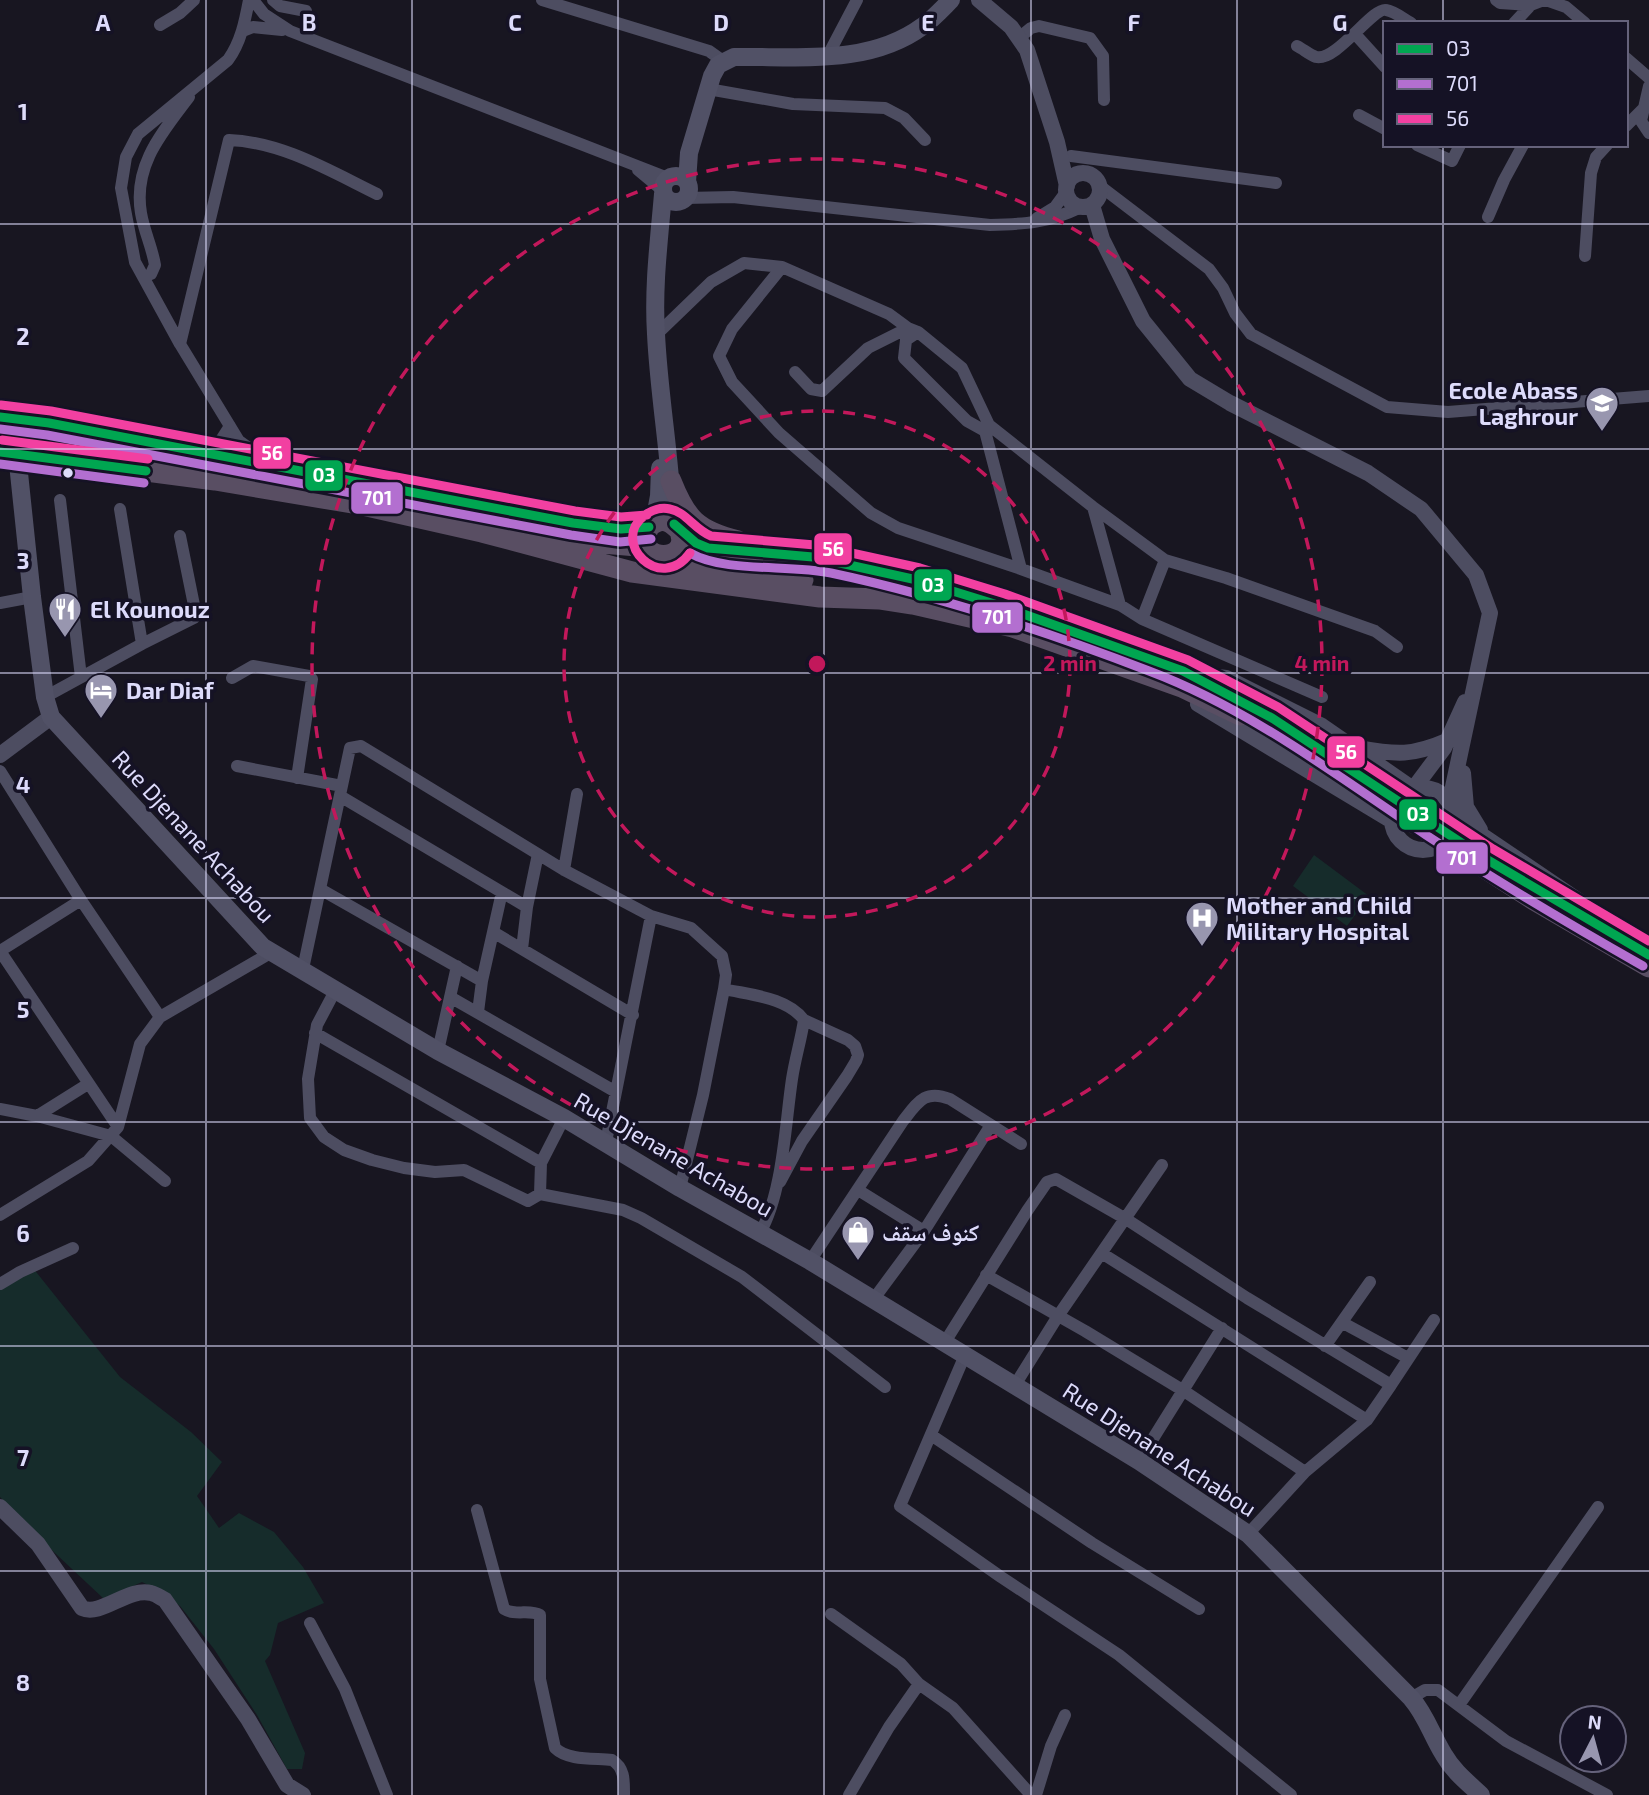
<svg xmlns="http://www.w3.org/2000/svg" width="1649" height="1795" viewBox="0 0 1649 1795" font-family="'Exo 2','Noto Naskh Arabic',sans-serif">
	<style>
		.green { fill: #162c2b }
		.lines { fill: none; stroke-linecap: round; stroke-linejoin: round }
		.trunk-tunnel { stroke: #363442; stroke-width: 21; stroke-dasharray: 21 10; stroke-linecap: butt }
		.minor { stroke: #4d4d61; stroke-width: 12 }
		.tertiary { stroke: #4d4d61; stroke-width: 16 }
		.secondary { stroke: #515166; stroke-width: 18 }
		.trunk { stroke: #594e63; stroke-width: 21 }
		.bus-1-casing { stroke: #151225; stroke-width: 14 }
		.bus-2-casing { stroke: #151225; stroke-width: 14 }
		.bus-3-casing { stroke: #151225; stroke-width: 14 }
		.bus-1 { stroke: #00a651; stroke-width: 9 }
		.bus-2 { stroke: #b36fd0; stroke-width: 9 }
		.bus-3 { stroke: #f240a1; stroke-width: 9 }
		.grid { fill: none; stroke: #dddbfb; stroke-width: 2; stroke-opacity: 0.55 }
		.ring { fill: none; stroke: #c2185b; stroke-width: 3.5; stroke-dasharray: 12 9 }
		.bus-dot { fill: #dddbfb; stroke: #151225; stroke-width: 2.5 }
		.labels { text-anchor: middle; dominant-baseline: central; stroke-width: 7; stroke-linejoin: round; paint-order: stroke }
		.poi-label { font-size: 23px; font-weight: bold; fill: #dddbfb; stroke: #151225; text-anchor: start }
		.street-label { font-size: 23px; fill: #dddbfb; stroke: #151225 }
		.grid-label { font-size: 23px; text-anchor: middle; font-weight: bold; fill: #dddbfb; stroke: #151225; stroke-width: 7; stroke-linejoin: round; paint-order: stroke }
		.centre { fill: #c2185b; stroke: #151225; stroke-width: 3.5 }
		.ring-label { font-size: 21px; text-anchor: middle; font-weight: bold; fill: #c2185b; stroke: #151225; stroke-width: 7; stroke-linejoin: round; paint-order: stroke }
		.line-badge { stroke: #151225; stroke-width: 2.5 }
		.badge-label { font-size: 19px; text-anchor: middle; font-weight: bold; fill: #fff }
	</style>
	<rect width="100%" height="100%" fill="#181621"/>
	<path class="green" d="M1314,855l55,41 -22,30 -54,-40z
		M33,1268l87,109 71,55 31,30 -25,34 22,32 20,-15 35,19 29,35 21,36 -46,20 -8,32 -5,6 40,92 -3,16h-15l-30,-54 -43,-66 -34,-43 -19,-15 -19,-9 -38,17 -64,-60 -40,-42v-207z"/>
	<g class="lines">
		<path class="trunk-tunnel" d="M1374,798l89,56"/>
		<path class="minor" d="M249,0c-4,21 -8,42 -21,60l-90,74 -12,23 -5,31 14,74 45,82 59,97 28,20
			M253,0l11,14 26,17 378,147
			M273,0l7,6 26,5
			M542,0l167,51 14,10
			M1496,0l4,3 31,2
			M1546,0l20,7 19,16
			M1514,23l17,-18 13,-5
			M160,25l20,-12 14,-13
			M243,31l10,-4 29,3
			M1356,35l29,32
			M1020,37l11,-9 8,-2 51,12 13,18 1,44
			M1297,46c6,3 13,9 19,11 20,5 57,-50 70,-47 8,1 18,9 25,13
			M827,57l30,-57
			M1626,58l23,20
			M1649,86l-8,35 8,12
			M708,89l85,15 92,4 19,10 21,22
			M1359,115l26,14
			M1626,126l17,-17
			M1417,145l35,16 8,-16
			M1071,156l205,27
			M638,170l24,20
			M1100,186l109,83 14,19 12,25 16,21 136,73 61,5 201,-16
			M685,198l48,-1 257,28c35,-1 58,-2 91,-18
			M1488,217l16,-37 19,-35
			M1037,218l18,-11 11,-15
			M1585,256l6,-83 5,-16 11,-12
			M782,267l-50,62 -13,27 13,26 47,51 92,80 27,15 123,41 99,36 22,14 180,78
			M143,277l8,-3 4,-9c-3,-18 -11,-34 -14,-52 -8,-48 21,-80 48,-116
			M918,332l-12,8 -2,18 63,63 18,10
			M656,335l55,-53 33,-19 38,4 107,47 19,14 10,4 44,36 27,57 -4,6 36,138
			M180,344l49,-204c53,2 101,31 148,54
			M795,372l16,17 11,2 46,-43 40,-20
			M989,425l104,82 72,53 61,18 149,53 22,16
			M198,449l23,-9 9,-14
			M60,500l21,177
			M1093,507l27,98
			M120,509l22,135
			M0,603l32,-6
			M1142,619l23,-59
			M232,678l21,-12 56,10 3,3 -15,99
			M45,697l97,-53 52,-26 2,-3 -16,-79
			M237,766l105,20
			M0,771l81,129 79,117
			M340,796l187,111
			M564,870l13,-76
			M320,889l162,92
			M81,900l-81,51 118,176
			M493,932l140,83
			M522,949l5,-42 11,-53
			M303,969l47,-221 11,-2 203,124 87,46 40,12 31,28 4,19 -2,14
			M336,989l-19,36 -9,54 2,39 14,19 20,13 28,10 32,8 31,4 29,-2 64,31 12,-7 83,16 18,8 101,59 143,110
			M450,997l166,95
			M478,1012l4,-31 20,-89
			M315,1033l226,130
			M438,1051l19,-85
			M0,1109l37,7 74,20 54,45
			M37,1116l51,-32
			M606,1142l45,-226
			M780,1182l22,-41 45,-65 9,-15 2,-6 -3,-9 -7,-6 -44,-20
			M680,1188l23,-93 21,-106c26,6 63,8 80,31 -3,20 -9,39 -12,59 -7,47 -9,113 -32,154
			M858,1190l66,41
			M540,1194l1,-31 23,-45
			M0,1215l88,-54 30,-34 22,-83 20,-27 112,-65
			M1103,1254l264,166
			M810,1261l93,-140c15,-19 22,-32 47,-22l71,45
			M986,1275l99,56 99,60 121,81
			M0,1284l20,-12 53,-24
			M873,1300l51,-69 67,-106
			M1343,1323l65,35
			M945,1342l82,-131 20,-29 9,-3 70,40 121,79 144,87 -24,35 -62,52 -57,62
			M1325,1346l45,-64
			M965,1355l-65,151 101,71 118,78 172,140
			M1015,1385l43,-69 104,-151
			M1391,1385l43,-65
			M931,1435l161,108 107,66
			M1139,1461l83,-133
			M477,1510l27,99c11,7 26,0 36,6v64l15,69c13,13 40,10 57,12 13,8 12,21 12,35
			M831,1614l70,50 18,20 34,24 78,87
			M310,1623l35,66 42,106
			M1411,1698l14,-8h13l68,51 101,54
			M1459,1705l139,-198
			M849,1795l40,-68 30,-43
			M1036,1795l15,-49 14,-31"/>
		<path class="tertiary" d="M979,0l32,27 16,23 30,92 10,44
			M1066 190a17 17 0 1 1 34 0a17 17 0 1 1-34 0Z
			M1092,205l10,34 41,82 47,58 40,24 138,70 53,36 55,66 14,38 -40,188
			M1202,675l24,3 96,48 91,63
			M1198,704l194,117
			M1359,748c38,7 53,8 90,-8
			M0,755l51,-38
			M1463,773l3,34 14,23
			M1392 819a31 31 0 1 1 62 0a31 31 0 1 1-62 0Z
			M1414,788l30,-40 21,-46
			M1455,817l152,103 42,23
			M1437,847l34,21
			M1454,858l7,-20 13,-9
			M0,1507l38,37 44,64c19,9 46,-21 69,-15 5,1 10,5 14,7l83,119 39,66 16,10"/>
		<path class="secondary" d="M663 189a13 13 0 1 1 26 0a13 13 0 1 1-26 0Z
			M687,182l2,-29 23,-77 6,-11 16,-8c64,-1 135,9 189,-31 10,-7 19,-17 28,-26
			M663,194c-4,47 -10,93 -7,140 3,63 15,126 17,189
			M17,454l15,143 13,100 6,20 212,230 175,104 126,67 116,70 130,73 329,200 109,73 163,164c15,17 21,38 33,57 9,16 23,27 37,40
			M654,523l5,-27 1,-28"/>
		<path class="trunk" d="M0,417l49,6 524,100c25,4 51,10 76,4
			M0,452l215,28 143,24 124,28 150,40 188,25 59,2 32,5
			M671,481c15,38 26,50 67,60
			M678,527c20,38 -49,38 -29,0 19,-17 28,4 43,14 10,5 20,8 30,10 30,4 61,0 90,6 96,18 188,47 280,81 41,14 85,28 123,48 58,30 112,68 166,104
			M533,537l104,9 13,5
			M661,556l28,9 114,15
			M900,601l113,26 169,60 58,28
			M1463,854l71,46 115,67"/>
		<defs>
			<path id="bus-1" d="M0,417l49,6 524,100 48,6 28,-2
				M0,452l146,19
				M674,524l22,19 12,5 105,9 104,23 84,26 182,65 89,47 214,141 163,96"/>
			<path id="bus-2" d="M0,429l47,6 524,100 49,7 31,-3
				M0,464l144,19
				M690,553c35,20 99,11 141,20 109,23 214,58 318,98 101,38 187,104 277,164 70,46 143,89 217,131"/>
			<path id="bus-3" d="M1,405l50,6 524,100 46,6 26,-2
				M2,440l146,19
				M690,553c-30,41 -80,-11 -46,-37 7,-6 17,-9 26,-7 16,3 25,21 41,27l104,9 105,23 85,26 183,66 90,47 215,142 156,92"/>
		</defs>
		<use href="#bus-1" class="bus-1-casing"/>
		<use href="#bus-2" class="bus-2-casing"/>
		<use href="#bus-3" class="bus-3-casing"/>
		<use href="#bus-1" class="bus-1"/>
		<use href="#bus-2" class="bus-2"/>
		<use href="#bus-3" class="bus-3"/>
	</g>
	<path class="grid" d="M206,0v1795M412,0v1795M618,0v1795M824,0v1795M1031,0v1795M1237,0v1795M1443,0v23M1443,145v1650M0,224h1649M0,449h1649M0,673h1649M0,898h1649M0,1122h1649M0,1346h1649M0,1571h1649"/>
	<g class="ring">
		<circle cx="817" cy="664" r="253"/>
		<circle cx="817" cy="664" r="505"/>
	</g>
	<defs>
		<symbol id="school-pin" viewBox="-11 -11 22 30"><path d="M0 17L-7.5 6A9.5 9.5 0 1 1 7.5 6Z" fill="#9896af" stroke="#151225"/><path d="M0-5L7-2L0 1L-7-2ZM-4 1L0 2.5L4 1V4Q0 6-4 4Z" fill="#fff"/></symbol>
		<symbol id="restaurant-pin" viewBox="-11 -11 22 30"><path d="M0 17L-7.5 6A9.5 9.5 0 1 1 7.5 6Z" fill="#9896af" stroke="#151225"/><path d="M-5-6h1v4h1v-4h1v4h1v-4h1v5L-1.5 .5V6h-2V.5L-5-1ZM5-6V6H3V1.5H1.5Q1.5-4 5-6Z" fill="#fff"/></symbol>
		<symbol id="hotel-pin" viewBox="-11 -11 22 30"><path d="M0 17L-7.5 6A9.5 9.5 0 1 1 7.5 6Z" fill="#9896af" stroke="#151225"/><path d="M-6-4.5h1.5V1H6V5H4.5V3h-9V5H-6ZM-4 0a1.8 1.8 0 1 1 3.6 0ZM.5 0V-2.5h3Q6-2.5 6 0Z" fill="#fff"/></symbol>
		<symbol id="hospital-pin" viewBox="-11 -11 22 30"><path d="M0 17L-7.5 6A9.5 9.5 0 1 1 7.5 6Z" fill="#9896af" stroke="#151225"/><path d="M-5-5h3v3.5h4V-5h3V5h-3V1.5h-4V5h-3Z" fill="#fff"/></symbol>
		<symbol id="shop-pin" viewBox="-11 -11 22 30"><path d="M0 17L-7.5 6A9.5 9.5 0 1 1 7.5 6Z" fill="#9896af" stroke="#151225"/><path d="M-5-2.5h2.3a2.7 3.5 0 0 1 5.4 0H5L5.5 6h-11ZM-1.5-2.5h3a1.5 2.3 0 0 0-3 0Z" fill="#fff"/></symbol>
	</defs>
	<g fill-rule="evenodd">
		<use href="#school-pin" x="1583" y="384" width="38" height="52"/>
		<use href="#restaurant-pin" x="46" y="590" width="38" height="52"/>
		<use href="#hotel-pin" x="82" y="671" width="38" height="52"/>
		<use href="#hospital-pin" x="1183" y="899" width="38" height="52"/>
		<use href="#shop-pin" x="839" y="1213" width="38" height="52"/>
	</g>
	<circle class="bus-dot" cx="68" cy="473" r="6"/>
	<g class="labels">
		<g class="poi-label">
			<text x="1578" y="390" text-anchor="end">Ecole Abass<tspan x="1578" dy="26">Laghrour</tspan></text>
			<text x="90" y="609">El Kounouz</text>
			<text x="126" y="690">Dar Diaf</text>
			<text x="1226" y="905">Mother and Child<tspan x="1226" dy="26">Military Hospital</tspan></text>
			<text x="882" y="1232">كنوف سقف</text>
		</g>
		<g class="street-label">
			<text transform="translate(194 836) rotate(47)">Rue Djenane Achabou</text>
			<text transform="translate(674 1154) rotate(30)">Rue Djenane Achabou</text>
			<text transform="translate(1160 1449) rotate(33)">Rue Djenane Achabou</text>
		</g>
	</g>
	<g class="grid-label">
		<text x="103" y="31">A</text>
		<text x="309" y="31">B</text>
		<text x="515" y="31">C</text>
		<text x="721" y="31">D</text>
		<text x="928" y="31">E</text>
		<text x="1134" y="31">F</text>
		<text x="1340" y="31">G</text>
		<text x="23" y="120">1</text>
		<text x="23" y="345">2</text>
		<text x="23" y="569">3</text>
		<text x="23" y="793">4</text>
		<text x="23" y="1018">5</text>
		<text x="23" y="1242">6</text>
		<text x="23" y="1466">7</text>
		<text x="23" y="1691">8</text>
	</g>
	<circle cx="817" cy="664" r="10" class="centre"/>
	<g class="ring-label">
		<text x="1070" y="671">2 min</text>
		<text x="1322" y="671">4 min</text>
	</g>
	<g class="line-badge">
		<rect x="252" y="436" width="40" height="34" rx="7" fill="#f240a1"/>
		<rect x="304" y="459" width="40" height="33" rx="7" fill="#00a651"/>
		<rect x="350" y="481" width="54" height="34" rx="7" fill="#b36fd0"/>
		<rect x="813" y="532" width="40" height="34" rx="7" fill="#f240a1"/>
		<rect x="913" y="568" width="40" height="34" rx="7" fill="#00a651"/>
		<rect x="971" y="601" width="53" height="33" rx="7" fill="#b36fd0"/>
		<rect x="1326" y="735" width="40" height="34" rx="7" fill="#f240a1"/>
		<rect x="1398" y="798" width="40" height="33" rx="7" fill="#00a651"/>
		<rect x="1435" y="841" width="54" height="34" rx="7" fill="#b36fd0"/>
	</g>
	<g class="badge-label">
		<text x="272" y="460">56</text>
		<text x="324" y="482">03</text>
		<text x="377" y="505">701</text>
		<text x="833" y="556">56</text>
		<text x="933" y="592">03</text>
		<text x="997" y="624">701</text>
		<text x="1346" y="759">56</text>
		<text x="1418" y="821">03</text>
		<text x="1462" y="865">701</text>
	</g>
	<rect x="1383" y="21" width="245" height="126" fill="#151225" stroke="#65627b" stroke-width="2"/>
	<rect x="1397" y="44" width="35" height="10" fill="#00a651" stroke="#65627b" stroke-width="2"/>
	<text x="1446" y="56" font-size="21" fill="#dddbfb">03</text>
	<rect x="1397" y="79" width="35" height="10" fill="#b36fd0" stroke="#65627b" stroke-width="2"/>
	<text x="1446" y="91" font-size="21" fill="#dddbfb">701</text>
	<rect x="1397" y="114" width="35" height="10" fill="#f240a1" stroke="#65627b" stroke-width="2"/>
	<text x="1446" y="126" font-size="21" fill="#dddbfb">56</text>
	<g transform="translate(1593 1739) rotate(6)"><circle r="33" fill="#151225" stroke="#65627b" stroke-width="2"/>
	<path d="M0-5L12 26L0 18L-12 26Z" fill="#9896af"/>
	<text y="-10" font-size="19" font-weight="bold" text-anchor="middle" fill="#dddbfb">N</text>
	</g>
</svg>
